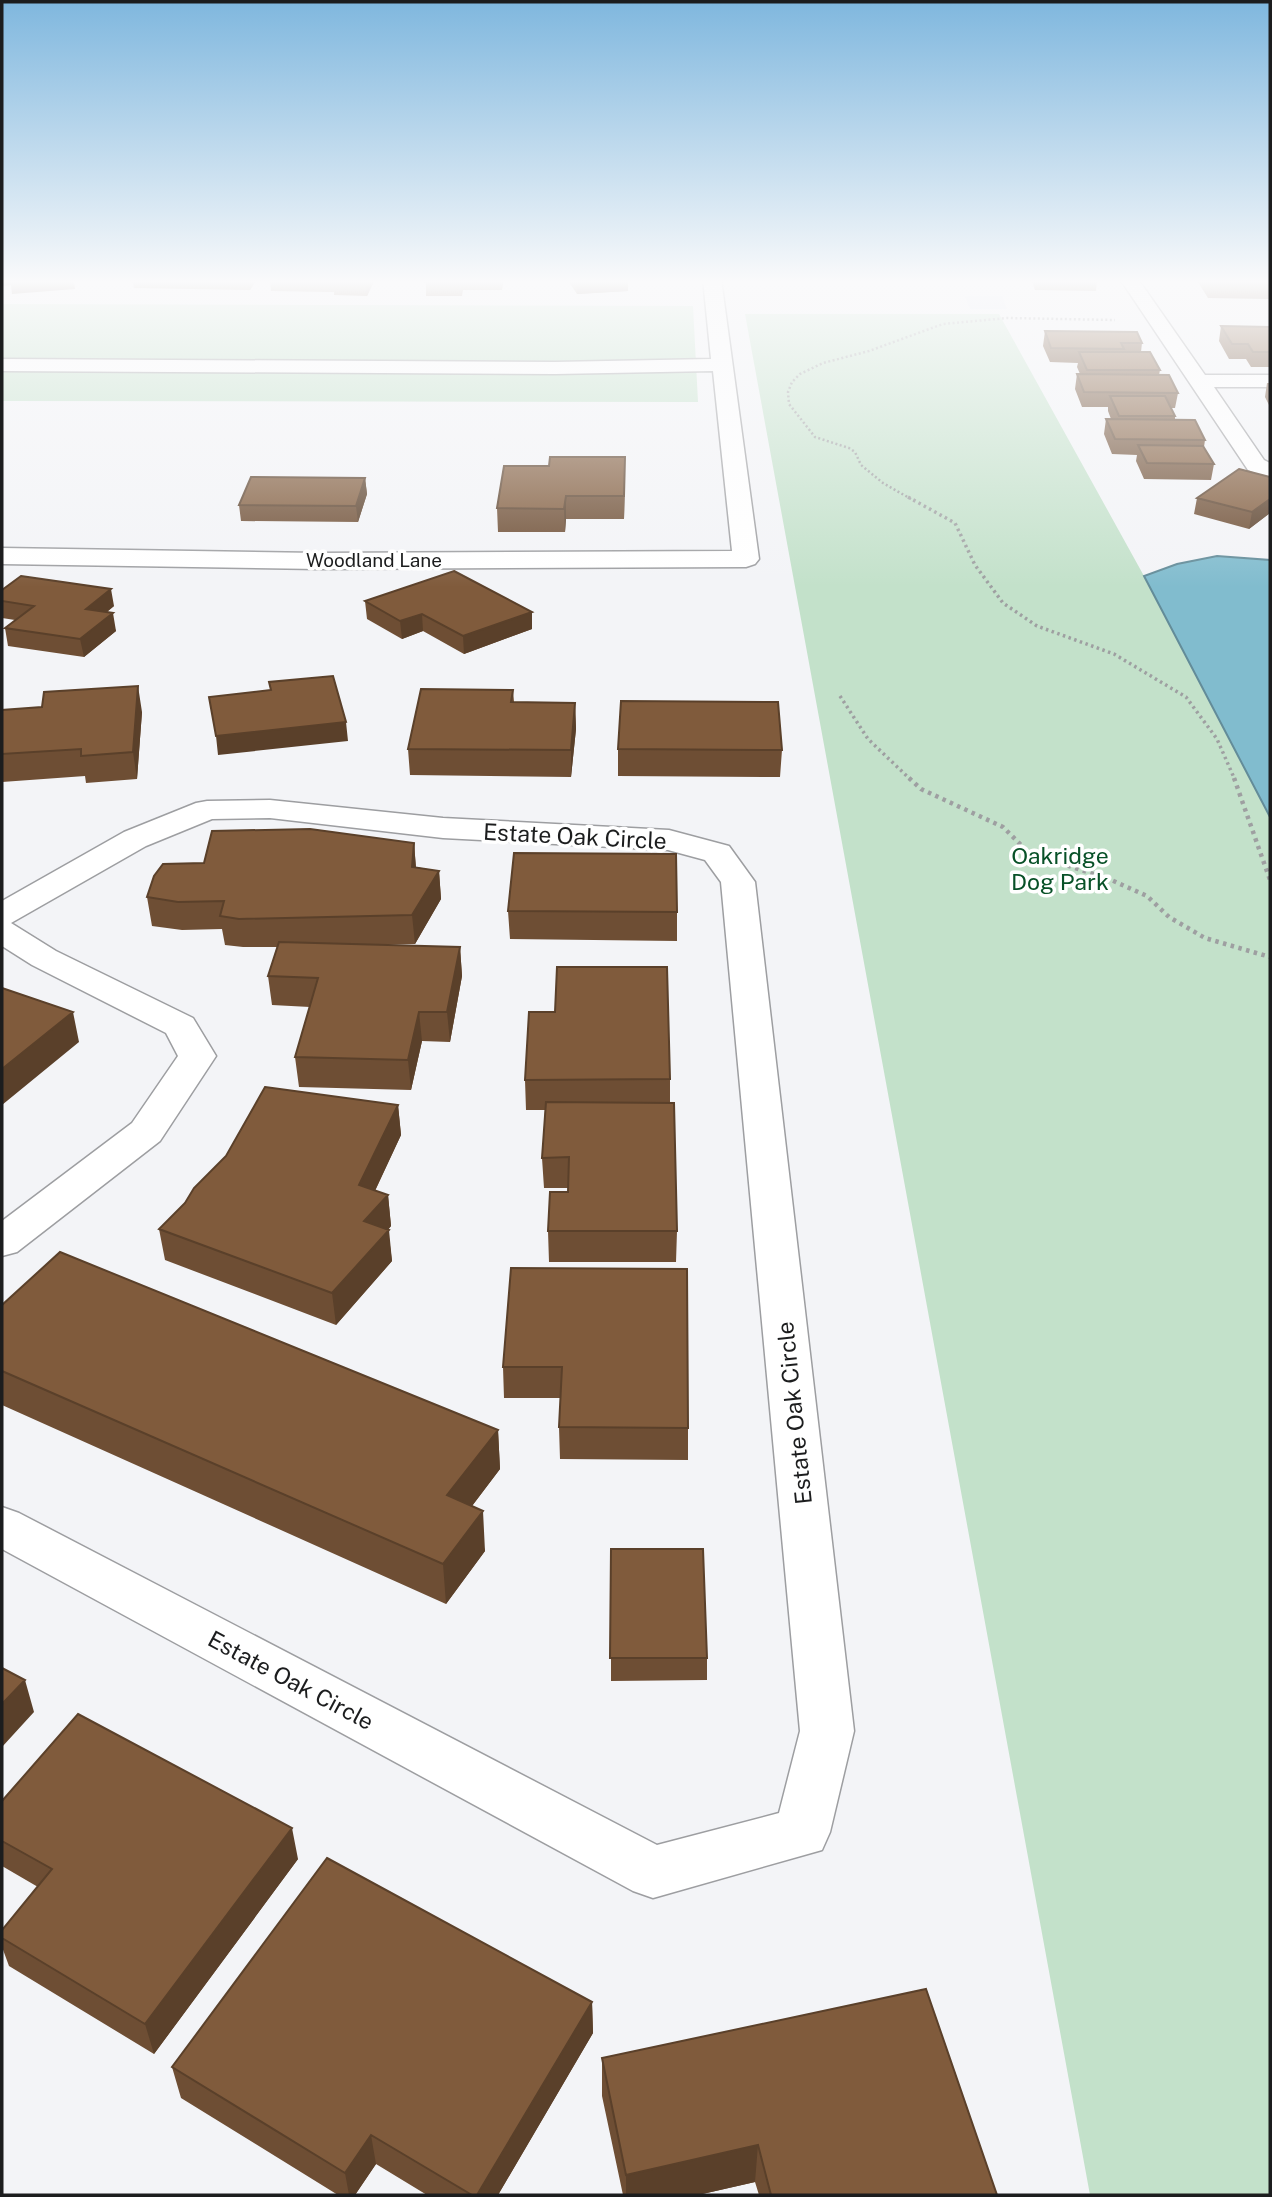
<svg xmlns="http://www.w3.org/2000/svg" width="1272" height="2197" viewBox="0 0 1272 2197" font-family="'Public Sans',sans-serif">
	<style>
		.built { fill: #e2e8f2 }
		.green { fill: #c3e1ca }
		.water { fill: #81bcce; stroke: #638c99; stroke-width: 2 }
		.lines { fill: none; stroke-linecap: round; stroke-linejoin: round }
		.minor-casing { stroke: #9d9ea1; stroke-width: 3 }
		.path-far2 { stroke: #9e9fa1; stroke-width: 2.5; stroke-dasharray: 2 2.5; stroke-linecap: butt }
		.path-far1 { stroke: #9e9fa1; stroke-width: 3.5; stroke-dasharray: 2.5 3.5; stroke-linecap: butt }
		.path { stroke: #9e9fa1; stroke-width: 4.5; stroke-dasharray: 3.5 4.5; stroke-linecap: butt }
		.minor { fill: #fff; fill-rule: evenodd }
		.wall { fill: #6e4e34 }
		.shaded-wall { fill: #5a402a }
		.building { fill: #805b3c; stroke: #5a402a; stroke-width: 2 }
		.labels { text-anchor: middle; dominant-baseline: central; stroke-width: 7; stroke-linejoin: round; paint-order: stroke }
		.far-street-label { font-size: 19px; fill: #1c1d1e; stroke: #fff }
		.street-label { font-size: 23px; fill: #1c1d1e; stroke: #fff }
		.park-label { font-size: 23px; fill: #085128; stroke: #fff }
	</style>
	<rect width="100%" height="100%" fill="#f3f4f7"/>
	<path class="built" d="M965,296h37l5,13h-37z"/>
	<path class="green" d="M2,304l691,2 5,96 -696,-1z
		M745,314h254l145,262 126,241v1378h-180z"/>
	<path class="water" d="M1217,556l53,4v257l-126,-241 33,-12z"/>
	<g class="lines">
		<defs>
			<path id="minor" d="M703,279h18l38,280 -4,5 -9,3 -428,2 -316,-5v-16l316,5 414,-2 -19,-180 -158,3 -553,-3v-12l553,3 156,-3z
				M1120,279h18l67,96h65v12h-56l50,73 6,3v16l-22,-9z
				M270,800l173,18 226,12 60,16 26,36 99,849 -24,101 -8,18 -169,48 -20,-7 -631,-342v-42l17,6 638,332 122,-32 21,-82 -79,-849 -16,-22 -37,-10 -225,-12 -173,-20 -58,1 -66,27 -135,77 45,28 137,67 23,38 -56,85 -143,111 -15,4v-35l130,-98 46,-67 -12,-23 -134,-68 -30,-19v-45l122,-69 72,-29 11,-2z"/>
		</defs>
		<use href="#minor" class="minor-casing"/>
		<path class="path-far2" d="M911,499l-28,-16 -22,-18 -6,-13 -6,-4 -34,-11 -26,-33 -1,-12 4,-10 8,-8 23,-11 46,-12 74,-27 64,-6 108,2"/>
		<path class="path-far1" d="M908,497l47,26 20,42 28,38 34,23 77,28 72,43 31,42 18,41
			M840,696l28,43 43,41"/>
		<path class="path" d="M909,778l12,11 82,38 26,26 80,26 38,17 22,21 36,21 65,19
			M1234,778l36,102"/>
		<use href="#minor" class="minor"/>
	</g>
	<path class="wall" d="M132,279h125l-7,11 -116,-2z
		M270,279h105l-8,17 -33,-1v-3l-63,-1z
		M426,279h78l-2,11h-39l-1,6h-36z
		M567,279h61v12l-51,3z
		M1031,279h66l-1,12 -61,-1z
		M1196,279h71l3,5 -1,15 -61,-1z
		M1221,326l49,1v40h-19l-5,-8h-17l-10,-18z
		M1045,331l97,12 -1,9 19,18 -1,5 19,18 -3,15h-4l4,8v4l30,20 -1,7 10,17 -3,16 -67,-1 -8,-18 1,-6 -25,-1 -8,-20 2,-15h5l-3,-8v-4h-26l-7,-18 2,-15h3l-3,-7 1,-4 -28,-1 -7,-16z
		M1267,383h3v24l-5,-10z
		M549,466l76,14 -1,39h-58l-1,13h-67l-1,-24z
		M1270,477v36l-21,16 -55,-15 3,-16z
		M365,478l2,16 -9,28 -117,-1 -2,-16z
		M2,590l112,16 -7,6 9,19 -32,26 -76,-11 -3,-18 10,-8 -13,-2z
		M365,601l167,11v17l-68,25 -41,-23 -21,8 -35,-20z
		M513,690l1,12 61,1 1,26 -5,48 -161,-2 -2,-26z
		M2,710l140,2 -5,67 -51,4 -1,-7 -83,6z
		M618,749l164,1 -2,27 -162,-1z
		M414,843l2,24 23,4 2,28 -26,45 -38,1 83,2 2,29 -12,66 -28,-1 -11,49 -112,-3 -4,-30 15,-50 -38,-2 -4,-29 9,-29h-34l-18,-2 -3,-16 -40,1 -30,-4 -5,-29 57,-34z
		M508,911l169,1v29l-167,-2z
		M670,1079v24l7,128 -1,31h-127l-1,-31 20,-39v-4h-24l-2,-30 3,-48h-19l-1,-30z
		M398,1105l3,30 -26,56 13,4 3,31 -3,4 4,31 -56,64 -171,-65 -6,-31z
		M511,1268l177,160v32l-128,-1 -1,-32 2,-29h-57l-1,-31z
		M2,1305l496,125 2,39 -28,37 13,45 -39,53 -444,-199z
		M611,1549l96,109v22l-96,1z
		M2,1801l296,58 -144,195 -145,-88 -7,-19v-17l36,-43 -36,-21z
		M592,2002l1,31 -95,162h-71l-51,-31 -21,31h-17l-157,-97 -9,-31z
		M602,2058l395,137h-238l-4,-13 -57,13h-75l-21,-99z"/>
	<path class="shaded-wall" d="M2,279h72l1,10 -63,5 -1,-9 -9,1z
		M249,279h8l-7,11z
		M367,279h8l-8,17 -1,-14z
		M600,279h28v12l-51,3v-13z
		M625,457v23l-1,39v-23z
		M365,478l2,16 -9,28 -2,-16z
		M566,496v23l-1,13 -1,-23z
		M1270,499v14l-21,16 3,-17z
		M111,589l3,17 -25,20 -3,-17z
		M532,612v17l-68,25 -1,-18z
		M113,613l3,18 -32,26 -4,-18z
		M422,614l1,17 -21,8 -2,-18z
		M138,686l4,26 -5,67 -4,-27z
		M575,703l1,26 -5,48v-27z
		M346,722l2,19 -130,14 -2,-19z
		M414,843l2,27 -4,-3z
		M439,871l2,28 -26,45 -3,-29z
		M460,947l2,29 -12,66 -3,-30z
		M73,1012l6,30 -77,63v-36z
		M419,1012l3,29 -11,49 -3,-30z
		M398,1105l3,30 -38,81 -4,-31z
		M388,1195l3,31 -24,26 -3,-31z
		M389,1230l3,31 -56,64 -4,-32z
		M498,1430l2,39 -50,66 -3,-40z
		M483,1511l2,40 -39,53 -3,-40z
		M25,1680l9,32 -32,35v-43z
		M292,1828l6,31 -144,195 -9,-30z
		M592,2002l1,31 -95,162h-21z
		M371,2135l5,29 -21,31h-6l-4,-22z
		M758,2145l-3,37 -57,13h-72v-20z"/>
	<path class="building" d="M10,279h22l-22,2z
		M334,279h33l-1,3h-33z
		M426,279h36l-1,3h-36z
		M576,279h24l-23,2z
		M1206,279h61l3,6 -60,-1z
		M1221,326l49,1v25h-17l-5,-8h-16z
		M1045,331l92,1 5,11h-21l3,6 -73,-1z
		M1079,352h71l10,18h-73z
		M1077,374l92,1 9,18 -94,-1z
		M1110,396h55l10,20h-56z
		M1106,419l89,1 10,20 -90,-1z
		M1138,445l65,1 11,18 -67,-1z
		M550,457h75l-1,39h-58l-2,13 -67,-1 7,-42h45z
		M1239,469l31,8v22l-18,13 -55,-14z
		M251,477l114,1 -9,28 -117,-1z
		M454,571l78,41 -69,24 -41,-22 -22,7 -35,-20z
		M21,576l90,13 -25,20 27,4 -33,26 -75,-11 29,-22 -32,-5v-11z
		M333,676l13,46 -130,14 -7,-39 62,-7 -2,-8z
		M138,686l-5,66 -52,4v-7l-79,5v-44l40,-3 2,-15z
		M421,689l92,1 -2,12 64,1 -4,47 -163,-1z
		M621,701l157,1 4,48 -164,-1z
		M310,829l104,14 -2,24 27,4 -27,44 -173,4 -19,-3 4,-15 -46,1 -31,-5 7,-21 9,-12 41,-1 8,-32z
		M514,853l162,1 1,58 -169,-1z
		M279,942l181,5 -13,65h-28l-11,48 -113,-3 23,-79 -50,-2z
		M557,967h110l3,112 -145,1 4,-68h26z
		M2,988l71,24 -71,57z
		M265,1087l133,18 -39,80 29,10 -24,26 25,9 -57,63 -173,-64 26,-26 9,-15 32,-32z
		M546,1102l128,1 3,128h-129l2,-39h18l1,-35 -27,1z
		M60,1252l438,178 -51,65 36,16 -40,53 -441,-193v-66z
		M511,1268l176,1 1,159 -129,-1 3,-60h-59z
		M611,1549h92l4,109h-97z
		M2,1668l23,12 -23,24z
		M78,1714l214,114 -147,196 -143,-86v-8l50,-61 -50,-28v-40z
		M327,1858l265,144 -115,193h-5l-101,-60 -26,38 -173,-106z
		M926,1989l71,206h-226l-13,-50 -132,30 -24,-117z"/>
	<linearGradient id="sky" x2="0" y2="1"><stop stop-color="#7fb7de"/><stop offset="0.48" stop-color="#fafafb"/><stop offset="1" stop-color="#fafafb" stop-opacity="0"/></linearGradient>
	<rect width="1272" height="587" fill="url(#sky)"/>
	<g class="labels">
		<g class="far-street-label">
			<text x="374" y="560">Woodland Lane</text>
		</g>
		<g class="street-label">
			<text transform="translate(575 836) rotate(3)">Estate Oak Circle</text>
			<text transform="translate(794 1413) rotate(-96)">Estate Oak Circle</text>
			<text transform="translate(291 1680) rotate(28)">Estate Oak Circle</text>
		</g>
		<g class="park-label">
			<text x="1060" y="855">Oakridge<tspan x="1060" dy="26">Dog Park</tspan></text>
		</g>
	</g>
	<rect width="1272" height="2197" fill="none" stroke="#1c1d1e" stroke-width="7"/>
</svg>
